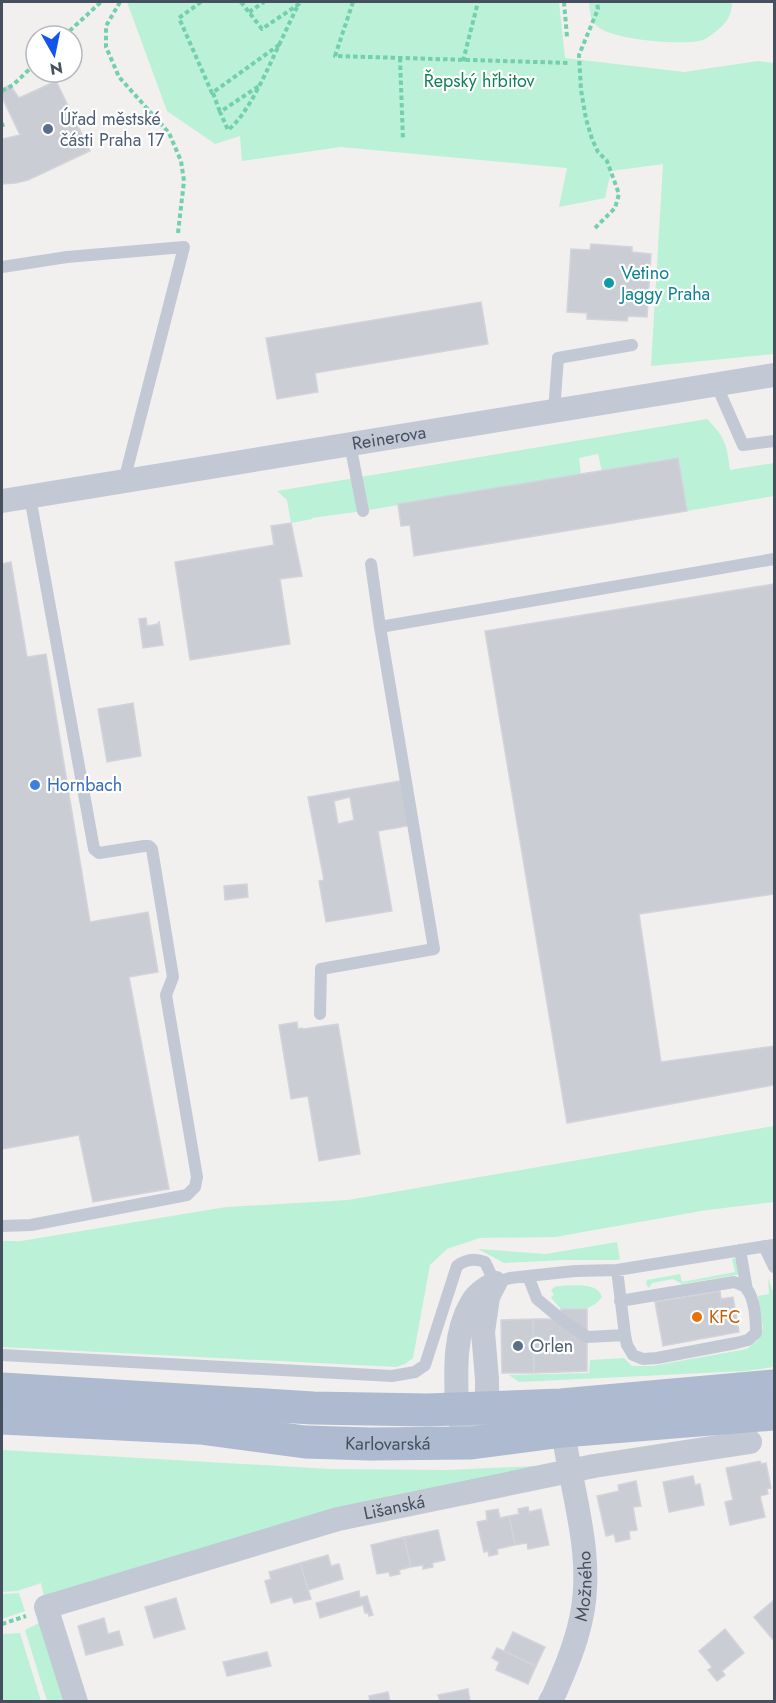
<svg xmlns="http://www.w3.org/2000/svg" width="776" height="1703" viewBox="0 0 776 1703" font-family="Jost,sans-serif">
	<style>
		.green { fill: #bbf1d7 }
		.building { fill: #cbcdd5; stroke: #d3d4db; stroke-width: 1.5; fill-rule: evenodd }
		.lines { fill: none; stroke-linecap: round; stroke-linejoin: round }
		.path { stroke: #72d0ad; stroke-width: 4; stroke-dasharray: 4.5 3; stroke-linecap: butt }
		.service { stroke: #c2c9d5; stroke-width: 12 }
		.minor { stroke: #c2c9d5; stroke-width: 24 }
		.primary { stroke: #adbacf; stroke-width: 33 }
		.service-dot { fill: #5c6f8a; stroke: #fff; stroke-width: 2 }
		.culture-dot { fill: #0f9aa8; stroke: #fff; stroke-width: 2 }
		.shop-dot { fill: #3f7fe0; stroke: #fff; stroke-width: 2 }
		.food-dot { fill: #e8710a; stroke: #fff; stroke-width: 2 }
		.labels { text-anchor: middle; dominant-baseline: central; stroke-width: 4.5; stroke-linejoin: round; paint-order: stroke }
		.park-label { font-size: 18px; fill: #138258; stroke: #fff }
		.service-label { font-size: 18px; fill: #4e5e75; stroke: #fff; text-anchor: start }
		.culture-label { font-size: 18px; fill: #0d838f; stroke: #fff; text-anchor: start }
		.street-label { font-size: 18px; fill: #464f5d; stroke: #fff }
		.shop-label { font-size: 18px; fill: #366cbe; stroke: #fff; text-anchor: start }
		.food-label { font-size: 18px; fill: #c56008; stroke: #fff; text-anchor: start }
	</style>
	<rect width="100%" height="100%" fill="#f2efef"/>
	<path class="green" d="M127,2h432l6,56 119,14 74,-11 16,2v291l-123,12 12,-202 -52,7 -6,27 -46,9 8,-39 -226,-21 -99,14 -2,-25 -25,8 -48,-33z
		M589,2h143c0,16 -8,24 -21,33 0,0 -7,5 -8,5 -19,6 -89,0 -105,-13 -8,-6 -8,-16 -9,-25z
		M707,419c18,18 20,26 23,51l44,-7v33l-87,15 -9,-53 -76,13 -4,-17 -19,4 2,16 -218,37 -51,7v1l-21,4 -4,-23 -10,-9z
		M774,1126v76l-67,8 -152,27 -75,1 -33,11 -17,16 -17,93 -8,6 -9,3 -394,-20v-106h19l205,-34 122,-7z
		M617,1242l3,17 -3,1h-52l-61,3 -26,-14 68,5z
		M734,1258l5,5 3,11 -60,10 -9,-5 -21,4 -3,5 -3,-4 1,-4 33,-6 2,8 53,-10 -3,-13z
		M768,1278l6,16v73l-29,4 -226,11 -10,-7 80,-2 1,-13 34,-2 8,8h20l95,-17 11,-9 5,-12 -5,-32 11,-2z
		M557,1286c13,0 41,-5 45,11 -11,15 -24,12 -41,12l-10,-11 3,-4 -3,-3 2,-3z
		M2,1450l329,19 117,1 106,-5 -510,132 -3,-14 -24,8 -15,1z
		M19,1593l6,18 -23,8v-25z
		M43,1621l26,80h-22l-22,-71z
		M20,1633l21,68h-39v-67z"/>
	<path class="building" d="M56,81l34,70 -62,29 -12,3 -14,1v-45l18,-4 -18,-38v-8l8,-4 9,13z
		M591,244l41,3v5l19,2 -4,63 -19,-1 -1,5 -40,-2v-6l-20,-1 4,-63 19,1z
		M481,302l7,42 -173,29 3,19 -41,7 -11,-61z
		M678,458l9,53 -273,45 -4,-31 -9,1 -3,-22z
		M291,523l11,53 -22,3 10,65 -100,16 -15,-98 99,-17 -3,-19z
		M11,562l16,95 19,-3 44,268 58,-10 10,60 -29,5 40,212 -76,13 -14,-67 -77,14v-585z
		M774,584v310l-135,20 22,148 113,-16v39l-207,38 -82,-492z
		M146,618l1,8 11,-2 1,-3 4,24 -20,3 -4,-29z
		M133,703l8,53 -34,6 -9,-53z
		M405,780l8,45 -35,6 14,80 -66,11 -7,-41 5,-1 -16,-83zM350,797l4,23 -16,4 -4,-23z
		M247,884l1,13 -23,3 -1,-14z
		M297,1022l1,7 4,-1 1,1 35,-5 22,130 -41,7 -11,-65 -17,3 -12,-74z
		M720,1291l1,8 12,-2 6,35 -76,14 -8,-44z
		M561,1309h26v62l-53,2 -1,-54h28z
		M533,1319l1,54h-32l-1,-53z
		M760,1461l1,3 5,-1 5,25 -4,1 1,5 -8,2 5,21 -35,8 -5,-23 8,-2 -7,-32z
		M693,1476l2,9 5,-1 4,21 -35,7 -6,-30z
		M636,1481l5,25 -8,1 4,23 -8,1 1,8 -14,3 -2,-8 -8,2 -9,-40 22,-5 -1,-6z
		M528,1507l1,5 12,-3 8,36 -21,4 -1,-6 -12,2 -6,-29 10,-2 -1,-5z
		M498,1509l2,9 9,-2 6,29 -18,4 1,5 -9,2 -1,-5 -4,1 -7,-30 10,-2 -1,-9z
		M438,1530l7,30 -13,3 1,4 -10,2v-4l-12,2 -7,-30z
		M404,1537l7,30 -12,3 1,4 -10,2 -1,-4 -12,2 -6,-29z
		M328,1555l3,11 8,-2 4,15 -35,11 -8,-27z
		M300,1563l11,36 -17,4 -2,-6 -21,6 -6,-22 6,-2 -2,-7z
		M359,1591l1,7 7,-2 6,19 -4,1 -1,-3h-3l-2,-8 -43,13 -4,-15z
		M176,1598l9,31 -31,9 -9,-31z
		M774,1600v41l-20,-24z
		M104,1618l4,16 11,-3 4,14 -37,10 -8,-29z
		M725,1629l19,24 -22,18 3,4 -8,6 -9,-11 4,-3 -13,-16z
		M513,1632l32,15 -9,19 -32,-15z
		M497,1648l39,18 -8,18 -32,-14 3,-8 -7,-4z
		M267,1652l4,14 -44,10 -4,-14z
		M468,1689l2,13h-30l-2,-7z
		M388,1692l2,10h-20l-1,-6z"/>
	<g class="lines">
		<path class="path" d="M120,2l-14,24v21l13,30 50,56 12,28 3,20 -6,52
			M201,2l-22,16 33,75 67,-48c-11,23 -31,70 -51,85l-8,-18 39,-26
			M241,2l21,27 37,-25 1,-2
			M353,2l-18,54 235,7
			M564,2l3,35
			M249,12l15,-10
			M64,36l37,-34
			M279,45l19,-40
			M400,58l3,82
			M463,61l15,-59
			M2,91l11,-6 23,-22
			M213,93l7,19
			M2,123l1,4
			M595,228l20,-20 4,-14 -12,-33 -9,-9 -6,-13 -6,-20 -5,-29 -2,-35 19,-46 -1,-7
			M2,1624l24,-8"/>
		<path class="service" d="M2,267l65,-10 117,-10 -60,234
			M716,384l27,61 31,-4
			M554,411l4,-53 74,-13
			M350,444l13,67
			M371,564l9,63 394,-68
			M320,1014l1,-45 113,-20 -54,-322
			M2,1226l29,-1 156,-30 8,-8 2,-10 -31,-182 7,-18 -21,-128 -3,-3h-5l-45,7 -5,-4 -64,-352
			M764,1246l10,21
			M740,1250l7,40
			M617,1270l8,65 2,10 6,10 10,4 14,-1 79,-15 12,-3 8,-7c0,-12 -1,-33 -9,-44 -3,-4 -8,-5 -13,-7l-114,19
			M528,1276l9,23 24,20 26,18 38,-2
			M2,1355l390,21 23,-4 10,-7 32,-99c9,-7 18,-8 28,-4l10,21 15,-5 18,-2 47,-5 42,-1 156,-25"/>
		<g class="minor">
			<path id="s1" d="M2,501l772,-126"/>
			<path d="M482,1421l5,-13v-29l-4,-47 5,-35 7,-14"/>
			<path d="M471,1443l-12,-24 -2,-9c-1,-35 -4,-75 14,-106 5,-10 15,-16 24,-21"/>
			<path id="s2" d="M76,1702l-30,-95 292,-88 256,-53 156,-24"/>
			<path id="s3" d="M550,1702l3,-5c11,-25 22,-50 28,-78 14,-62 -9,-126 -18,-188"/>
		</g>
		<g class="primary">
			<path d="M2,1389l311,19 114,2 134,-5 213,-19"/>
			<path id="s4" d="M2,1418l198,10 105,14 65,2 101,-1 92,-12 211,-17"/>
		</g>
	</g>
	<g class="service-dot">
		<circle cx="48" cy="129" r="6"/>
		<circle cx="518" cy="1346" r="6"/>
	</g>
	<circle class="culture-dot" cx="609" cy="283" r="6"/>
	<circle class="shop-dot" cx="35" cy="785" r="6"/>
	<circle class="food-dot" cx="697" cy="1317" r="6"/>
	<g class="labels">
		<g class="park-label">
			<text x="479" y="81">Řepský hřbitov</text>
		</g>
		<g class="service-label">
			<text x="60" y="119">Úřad městské<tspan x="60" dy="21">části Praha 17</tspan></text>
			<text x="530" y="1346">Orlen</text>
		</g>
		<g class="culture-label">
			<text x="621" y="273">Vetino<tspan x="621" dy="21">Jaggy Praha</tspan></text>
		</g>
		<g class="street-label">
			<text stroke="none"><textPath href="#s1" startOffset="392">Reinerova</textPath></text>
			<text stroke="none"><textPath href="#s4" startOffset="387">Karlovarská</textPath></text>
			<text stroke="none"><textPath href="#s2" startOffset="462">Lišanská</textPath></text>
			<text stroke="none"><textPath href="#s3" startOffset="122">Možného</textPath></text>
		</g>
		<g class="shop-label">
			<text x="47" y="785">Hornbach</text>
		</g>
		<g class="food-label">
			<text x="709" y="1317">KFC</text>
		</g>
	</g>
	<rect width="776" height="1703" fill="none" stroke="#464f5d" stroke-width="6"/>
	<g transform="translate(54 54) rotate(171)"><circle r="28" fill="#ffffff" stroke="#b5b9be" stroke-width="1.5"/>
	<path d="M0-4.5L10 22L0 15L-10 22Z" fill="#1156e9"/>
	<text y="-9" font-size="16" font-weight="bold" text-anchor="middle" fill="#464f5d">N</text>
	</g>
</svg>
